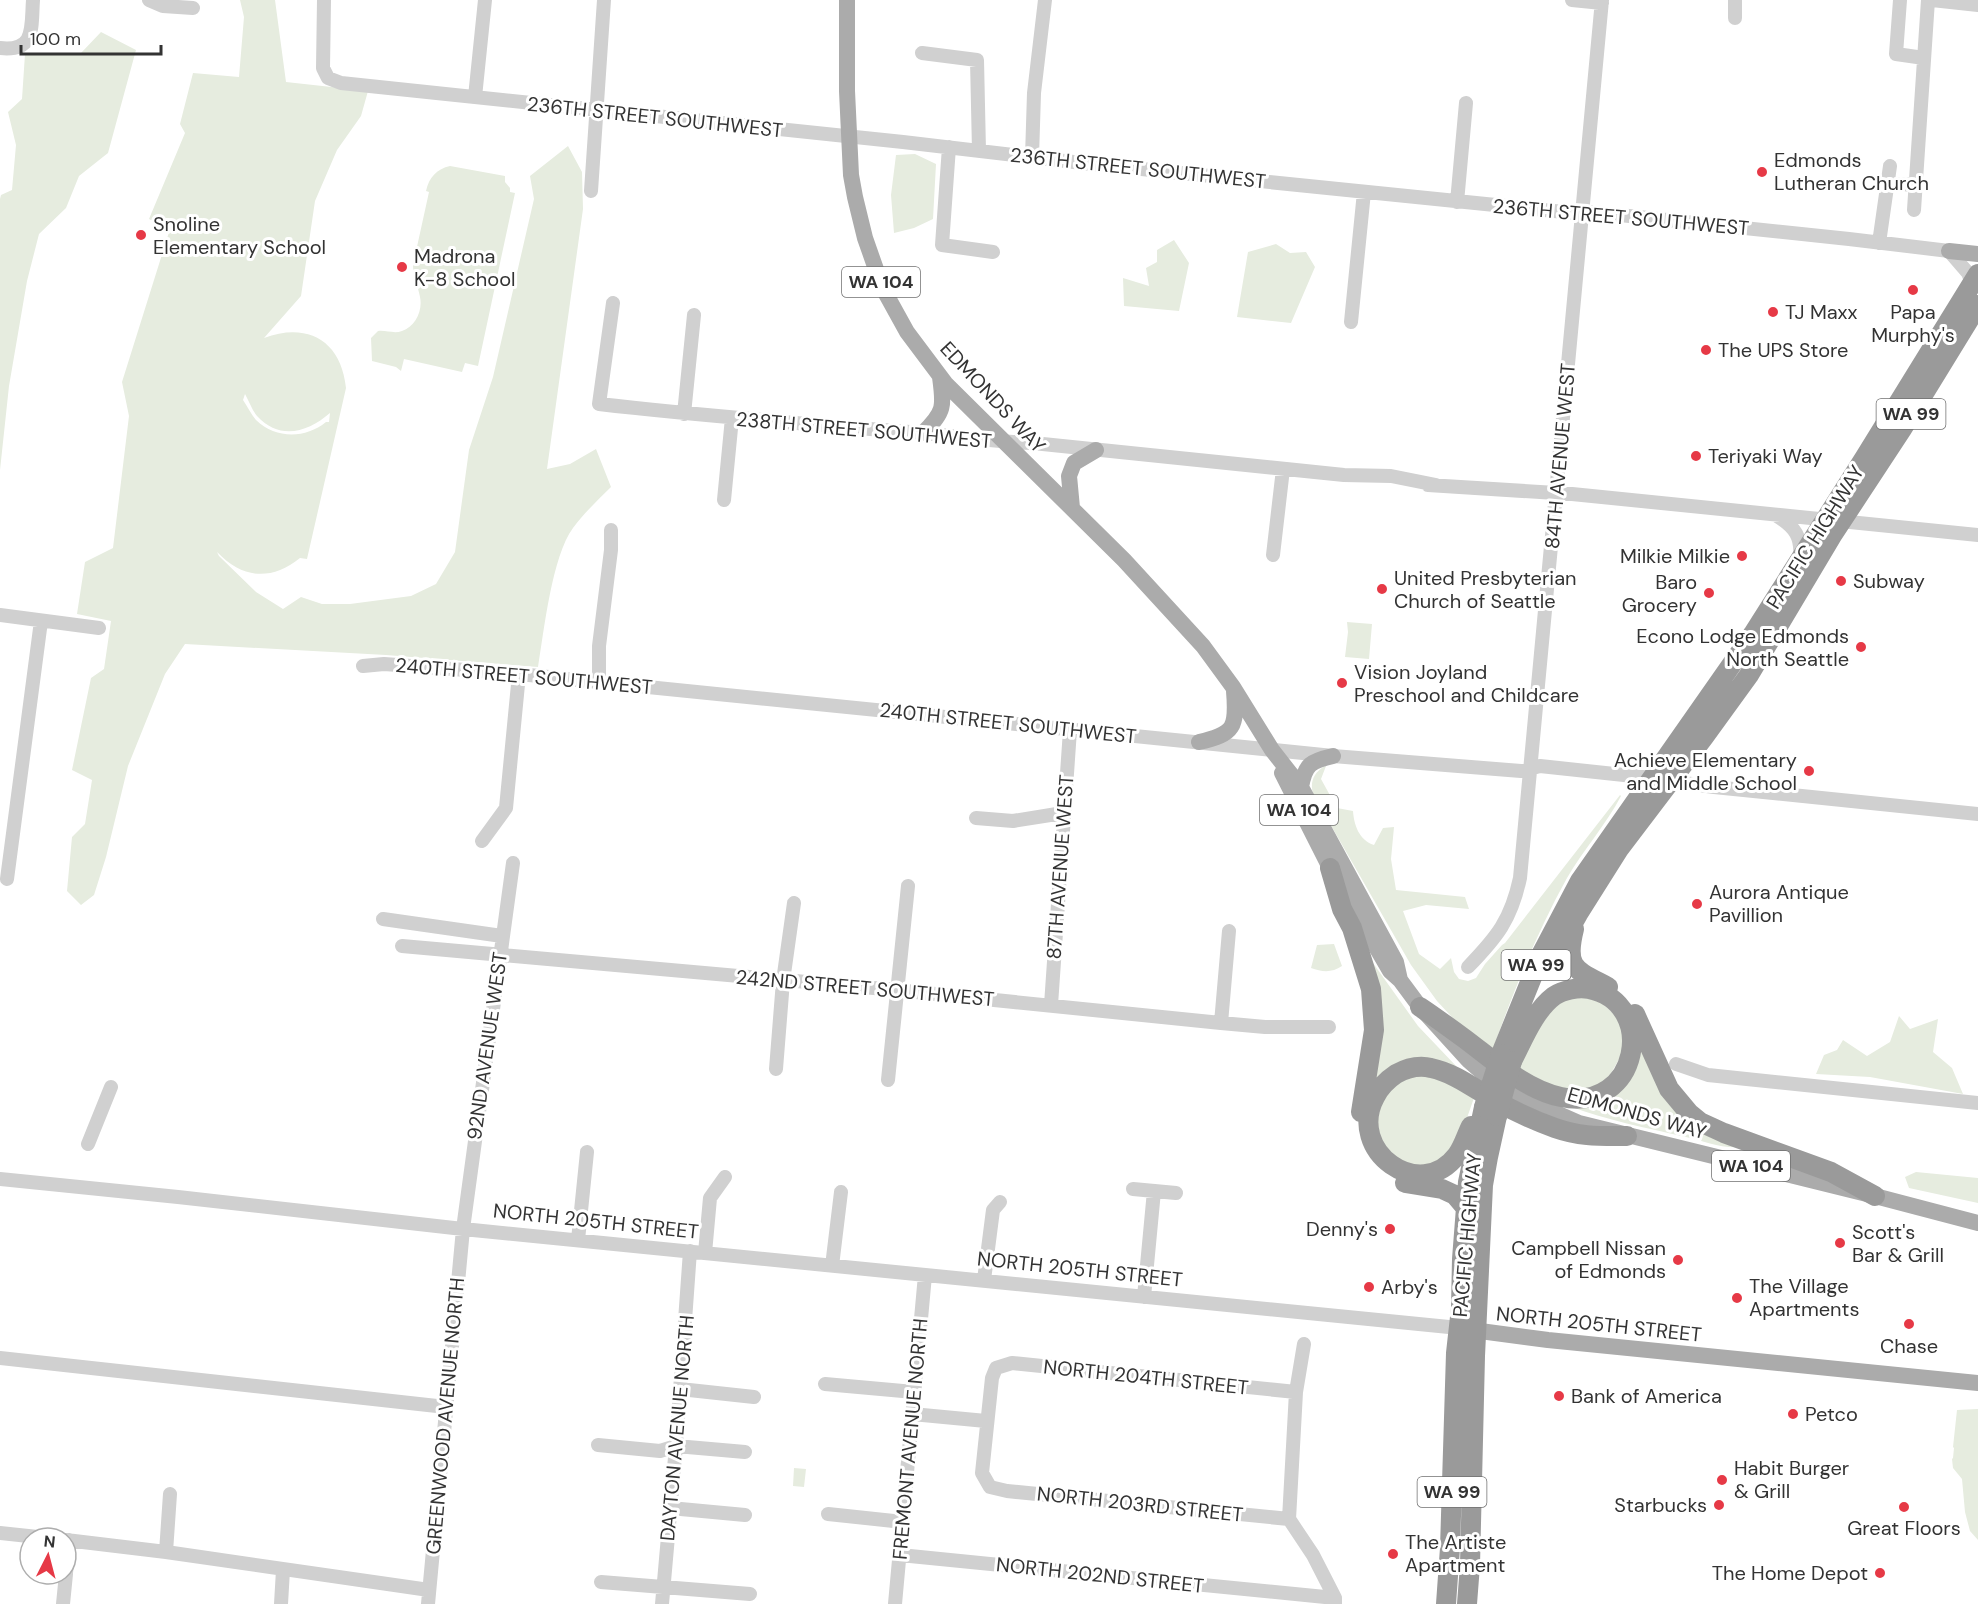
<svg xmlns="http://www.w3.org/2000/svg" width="1978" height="1604" viewBox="0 0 1978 1604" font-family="'DM Sans',sans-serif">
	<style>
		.green { fill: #e6ecdf; fill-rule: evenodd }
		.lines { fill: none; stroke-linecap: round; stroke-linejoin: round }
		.minor { stroke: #d0d0d0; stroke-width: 14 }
		.major { stroke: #ababab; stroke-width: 16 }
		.highway { stroke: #9a9a9a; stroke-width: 20 }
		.highway-bridge { stroke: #9a9a9a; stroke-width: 20 }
		.poi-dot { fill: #e63946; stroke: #fff; stroke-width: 2 }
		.labels { text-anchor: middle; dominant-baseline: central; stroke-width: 6; stroke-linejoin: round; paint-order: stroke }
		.shield { fill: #fff; stroke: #707070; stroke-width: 1.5 }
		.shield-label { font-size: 18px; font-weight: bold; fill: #333 }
		.street-label { font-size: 20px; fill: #333; stroke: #fff }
		.poi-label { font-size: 20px; fill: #333; stroke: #fff; text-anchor: start }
	</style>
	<rect width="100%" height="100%" fill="#fff"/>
	<path class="green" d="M240,0h35l11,82 82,9 -7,25 -24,34 -22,51 -14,95 -37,42c43,-16 77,2 82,50l-39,171 -7,-1c-29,23 -57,21 -83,-6l2,4 37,36 27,17 18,-12 21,7h28l61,-8 25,-12 19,-32 14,-102 24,-73 41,-178 -4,-23 38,-30 14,26 1,37 -36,260 23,-5 26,-15 15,38c-13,13 -27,26 -38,41 -21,28 -29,103 -35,139l-152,-12 -201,-11 -20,30 -37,92 -22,91 -12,38 -13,10 -14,-14 5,-54 13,-13 7,-44 -20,-10 19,-92 13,-9 7,-48 -34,-7 8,-52 28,-14 16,-132 -7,-34 48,-153 -21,-10 36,-86 -5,-9 13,-51 46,4 5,-60zM245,394c4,7 7,16 12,22 23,25 51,16 73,-3l-1,9h-3c-21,17 -50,17 -70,-2 -5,-6 -9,-14 -13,-20z
		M101,32l35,18 -28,103 -29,23 -13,32 -27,26 -12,47 -18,105 -9,84v-271l1,-4 11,-5 4,-45 -8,-33 14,-13 3,-45 56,-1z
		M915,154l21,10 -3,55 -19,9 -20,5 -3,-38 5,-40z
		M450,166l55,10v6l5,6v4l5,1 -37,173 -13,-3 -3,9 -58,-13 -3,12 -5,-4 -24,-6 -1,-23 7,-7c8,-1 16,3 24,0 13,-4 21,-20 18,-34 -2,-11 -7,-21 -7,-32l16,-73 -3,-1c3,-14 11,-22 24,-25z
		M1174,240l15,23 -10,48 -55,-5 -1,-28 26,8 -3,-18 11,-6v-12z
		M1276,244l14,9 16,-1 9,15 -24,56 -54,-6 11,-65z
		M1347,622l25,2 -3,35 -24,-2 3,-25z
		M1325,766h1l-5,13 16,29 16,3c1,14 6,29 21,34l9,-17 11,-1 -3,32 5,31 69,7 4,12 -43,-4 -23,6 16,43 21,15 11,-11 3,14 5,7 9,2 8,-3 9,-14 17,-19 3,-2 115,-148 1,1c-15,29 -38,54 -54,82 -31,56 -54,114 -75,174l-30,-24 -25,-27 -26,-36 -98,-171c-3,-12 0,-21 12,-28z
		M1334,944l8,22c-10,7 -20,6 -31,2l6,-23z
		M1373,963l45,63 39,41 -79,11 -9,4 2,-118z
		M1580,995l22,8 13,12 7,14v25l-15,26 -12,8 -35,3 -43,-21 20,-39 19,-27z
		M1899,1016l11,13 28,-10 -5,33 19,16 11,26 -93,-17 -54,-3 8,-19 13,-5 6,-10 24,16 23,-14z
		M1637,1051h9l11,24 83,72c-17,2 -37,-6 -54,-10 -39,-9 -80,-17 -117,-31l8,-2z
		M1421,1072l54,23 -14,40 -18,24 -17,6h-14l-16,-7 -17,-20 -3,-27 15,-27z
		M1916,1172l62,6v25l-69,-15 -4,-11z
		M1978,1409v131l-8,-9 -5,-19 -3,-33 -9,-11 -1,-9 1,-1 1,-10 -1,-1 4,-37z
		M794,1468l12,1 -2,18 -11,-1z"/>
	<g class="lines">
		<path class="minor" d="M149,0l14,6 30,2
			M324,0l-1,68 5,10 13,5 562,59 179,21 492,50 17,-1 258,27 100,12 19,22 4,10
			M1572,0l30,3
			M1900,0l-4,54 28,4
			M1932,0l46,5
			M1735,18v-18
			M0,48c36,4 31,-21 33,-48
			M922,53l55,7 2,91
			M475,97l10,-97
			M949,147l-7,98 51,7
			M1032,157l2,-64 11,-93
			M1887,183l28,2
			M591,191l13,-191
			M1457,202l9,-99
			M1914,210l14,-210
			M1879,243l11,-77
			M613,303l-14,101c104,12 207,20 311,28 41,3 82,10 123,11l311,32 47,1 45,9
			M1351,322l13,-130
			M684,414l10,-99
			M1428,485l144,9 406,41
			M724,500l8,-82
			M1777,516c18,11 25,21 23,42
			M1273,555l10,-86
			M0,615l99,13
			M363,666l21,-2 135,10 814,82 188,15 19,-5 112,12
			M599,681v-35l12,-96v-20
			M1669,781l45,6 264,27
			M976,818l37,3 50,-8
			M482,841l24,-33 13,-134
			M7,879l34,-258
			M383,919l119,17
			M402,946l494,44 325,33 44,4h64
			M1468,967c29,-30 43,-47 52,-89l82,-878
			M1051,1005l19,-275
			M1221,1023l8,-92
			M1676,1064l32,11 270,28
			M776,1069l7,-88 11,-78
			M888,1080l20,-194
			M88,1144l23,-57
			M0,1179l178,18 285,32 996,99
			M1133,1189l43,4
			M578,1240l9,-88
			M705,1253l5,-55 15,-21
			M832,1266l9,-74
			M984,1280l9,-70 7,-8
			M1144,1297l10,-106
			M1304,1344l-8,48 -7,127 24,36 22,43v6
			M0,1358l446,49
			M825,1384l89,8
			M680,1389l74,8
			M912,1414l74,7
			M598,1445l62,6 16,-5 69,6
			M670,1508l75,7
			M828,1514l75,8
			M1289,1519l-282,-28 -17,-4 -8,-14 10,-95 4,-10 16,-5 284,29
			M0,1533l47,5
			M66,1540l100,12 263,38
			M166,1552l4,-58
			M900,1555l435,43
			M66,1573l3,-33
			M601,1582l149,12
			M63,1604l3,-30
			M281,1604l2,-34
			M428,1604l35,-375 50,-366
			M662,1604l14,-158 14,-195
			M895,1604l30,-329"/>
		<path class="major" d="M847,0v91l4,84 4,22 10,41 13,37 8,19 21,38 39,52 178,176 79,86 30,41 39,63 29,37 95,175 4,18
			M1949,251l29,3
			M923,433c22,-21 21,-27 17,-56
			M1072,508l-3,-32 5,-13 22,-13
			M1199,742c36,-8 38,-15 35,-51
			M1282,773l48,95 60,103 10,9 20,27 48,53 16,14 29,20 66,29 296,73 103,27
			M1301,787c4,-23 10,-26 32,-31
			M1465,1329l83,11 430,43"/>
		<path class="highway" d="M1330,868l12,41 10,19 19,61 3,41 -13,82
			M1574,929c-10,40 2,41 34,58
			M1556,953l22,-39 41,-65 85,-112 45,-62 84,-141 69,-105 76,-124
			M1420,1007c15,10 30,21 45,32 28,21 61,51 96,58 78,17 98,-94 28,-108 -11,-2 -26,1 -35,7 -20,15 -31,44 -42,65
			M1635,1014l34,75 20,24 11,9 24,11 107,39 44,24
			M1501,1054l40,-99 39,-74 173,-247 112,-177 113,-183
			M1471,1126c-5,10 -8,21 -14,29 -37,49 -111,-4 -82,-58 5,-10 12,-17 21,-23 11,-6 23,-9 35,-6 24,5 45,22 65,33 18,10 39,20 59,27 26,9 44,8 72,8
			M1405,1183l37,6 13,6 11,13
			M1446,1604l4,-56 6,-195 5,-45 1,-49 6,-77 16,-75
			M1467,1604l3,-39 5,-209 8,-171 5,-28 9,-41"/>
		<path class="highway-bridge" d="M1484,1107l17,-53
			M1497,1116l15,-55"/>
	</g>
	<g class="poi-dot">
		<circle cx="1762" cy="172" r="6"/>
		<circle cx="141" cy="235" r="6"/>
		<circle cx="402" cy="267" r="6"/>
		<circle cx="1913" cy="290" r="6"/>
		<circle cx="1773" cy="312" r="6"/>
		<circle cx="1706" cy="350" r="6"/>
		<circle cx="1696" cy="456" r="6"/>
		<circle cx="1742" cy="556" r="6"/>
		<circle cx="1841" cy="581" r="6"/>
		<circle cx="1382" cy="589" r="6"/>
		<circle cx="1709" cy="593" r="6"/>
		<circle cx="1861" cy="647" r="6"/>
		<circle cx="1342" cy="683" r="6"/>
		<circle cx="1809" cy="771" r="6"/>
		<circle cx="1697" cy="904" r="6"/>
		<circle cx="1390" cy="1229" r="6"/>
		<circle cx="1840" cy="1243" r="6"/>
		<circle cx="1678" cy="1260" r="6"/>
		<circle cx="1369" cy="1287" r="6"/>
		<circle cx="1737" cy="1298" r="6"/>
		<circle cx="1909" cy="1324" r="6"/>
		<circle cx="1559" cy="1396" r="6"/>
		<circle cx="1793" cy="1414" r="6"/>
		<circle cx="1722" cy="1480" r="6"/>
		<circle cx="1719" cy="1505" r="6"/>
		<circle cx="1904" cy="1507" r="6"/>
		<circle cx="1393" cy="1554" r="6"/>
		<circle cx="1880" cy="1573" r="6"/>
	</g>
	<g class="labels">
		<g class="shield">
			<rect x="842" y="267" width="78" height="30" rx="4.5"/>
			<rect x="1876.5" y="399" width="69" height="30" rx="4.5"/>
			<rect x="1260" y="795" width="78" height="30" rx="4.5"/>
			<rect x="1501.5" y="950" width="69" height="30" rx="4.5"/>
			<rect x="1712" y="1151" width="78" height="30" rx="4.5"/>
			<rect x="1417.5" y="1477" width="69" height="30" rx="4.5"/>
		</g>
		<g class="shield-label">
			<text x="881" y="282">WA 104</text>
			<text x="1911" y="414">WA 99</text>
			<text x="1299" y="810">WA 104</text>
			<text x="1536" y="965">WA 99</text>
			<text x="1751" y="1166">WA 104</text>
			<text x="1452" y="1492">WA 99</text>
		</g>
		<g class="street-label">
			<text transform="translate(655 117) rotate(6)">236TH STREET SOUTHWEST</text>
			<text transform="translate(1138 168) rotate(6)">236TH STREET SOUTHWEST</text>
			<text transform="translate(1621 217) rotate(5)">236TH STREET SOUTHWEST</text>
			<text transform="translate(993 397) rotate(47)">EDMONDS WAY</text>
			<text transform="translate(864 430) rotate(5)">238TH STREET SOUTHWEST</text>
			<text transform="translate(1560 456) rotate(-85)">84TH AVENUE WEST</text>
			<text transform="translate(1815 537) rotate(-58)">PACIFIC HIGHWAY</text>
			<text transform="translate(524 676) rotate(5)">240TH STREET SOUTHWEST</text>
			<text transform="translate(1008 723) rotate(6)">240TH STREET SOUTHWEST</text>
			<text transform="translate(1060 867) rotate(-86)">87TH AVENUE WEST</text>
			<text transform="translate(865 988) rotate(5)">242ND STREET SOUTHWEST</text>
			<text transform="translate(487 1046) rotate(-82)">92ND AVENUE WEST</text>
			<text transform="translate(1637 1113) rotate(16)">EDMONDS WAY</text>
			<text transform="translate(596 1221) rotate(6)">NORTH 205TH STREET</text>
			<text transform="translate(1467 1235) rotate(-85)">PACIFIC HIGHWAY</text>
			<text transform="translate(1080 1269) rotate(6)">NORTH 205TH STREET</text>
			<text transform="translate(1599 1324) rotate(6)">NORTH 205TH STREET</text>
			<text transform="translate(1146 1377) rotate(6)">NORTH 204TH STREET</text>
			<text transform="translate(445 1416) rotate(-85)">GREENWOOD AVENUE NORTH</text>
			<text transform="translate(677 1428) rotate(-85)">DAYTON AVENUE NORTH</text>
			<text transform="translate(910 1439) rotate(-85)">FREMONT AVENUE NORTH</text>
			<text transform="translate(1140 1504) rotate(6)">NORTH 203RD STREET</text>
			<text transform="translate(1100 1575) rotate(6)">NORTH 202ND STREET</text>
		</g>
		<g class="poi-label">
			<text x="1774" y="160">Edmonds<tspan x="1774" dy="23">Lutheran Church</tspan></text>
			<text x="153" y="224">Snoline<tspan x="153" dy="23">Elementary School</tspan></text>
			<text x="414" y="256">Madrona<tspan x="414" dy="23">K-8 School</tspan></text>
			<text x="1785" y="312">TJ Maxx</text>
			<text x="1913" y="312" text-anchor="middle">Papa<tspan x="1913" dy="23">Murphy's</tspan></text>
			<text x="1718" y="350">The UPS Store</text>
			<text x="1708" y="456">Teriyaki Way</text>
			<text x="1730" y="556" text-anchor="end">Milkie Milkie</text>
			<text x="1394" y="578">United Presbyterian<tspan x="1394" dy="23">Church of Seattle</tspan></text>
			<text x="1853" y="581">Subway</text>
			<text x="1697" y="582" text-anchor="end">Baro<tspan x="1697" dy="23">Grocery</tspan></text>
			<text x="1849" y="636" text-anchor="end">Econo Lodge Edmonds<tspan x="1849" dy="23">North Seattle</tspan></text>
			<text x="1354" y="672">Vision Joyland<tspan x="1354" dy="23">Preschool and Childcare</tspan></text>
			<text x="1797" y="760" text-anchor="end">Achieve Elementary<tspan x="1797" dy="23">and Middle School</tspan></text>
			<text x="1709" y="892">Aurora Antique<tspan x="1709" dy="23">Pavillion</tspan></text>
			<text x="1378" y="1229" text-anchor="end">Denny's</text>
			<text x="1852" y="1232">Scott's<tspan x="1852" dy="23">Bar &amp; Grill</tspan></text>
			<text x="1666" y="1248" text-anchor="end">Campbell Nissan<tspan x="1666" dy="23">of Edmonds</tspan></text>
			<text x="1749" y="1286">The Village<tspan x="1749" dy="23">Apartments</tspan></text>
			<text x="1381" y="1287">Arby's</text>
			<text x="1909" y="1346" text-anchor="middle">Chase</text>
			<text x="1571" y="1396">Bank of America</text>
			<text x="1805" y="1414">Petco</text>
			<text x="1734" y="1468">Habit Burger<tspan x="1734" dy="23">&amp; Grill</tspan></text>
			<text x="1707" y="1505" text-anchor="end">Starbucks</text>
			<text x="1904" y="1528" text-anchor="middle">Great Floors</text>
			<text x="1405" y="1542">The Artiste<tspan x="1405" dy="23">Apartment</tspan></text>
			<text x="1868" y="1573" text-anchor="end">The Home Depot</text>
		</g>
	</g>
	<g transform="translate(48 1556) rotate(6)"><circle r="28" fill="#ffffff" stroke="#adadad" stroke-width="1.5"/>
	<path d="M0-4.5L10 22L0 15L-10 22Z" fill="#e63946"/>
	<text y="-9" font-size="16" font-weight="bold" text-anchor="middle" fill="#333333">N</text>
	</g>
	<path d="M21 45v9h140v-9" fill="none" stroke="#333333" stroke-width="3"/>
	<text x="30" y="45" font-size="18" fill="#333333" stroke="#ffffff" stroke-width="4.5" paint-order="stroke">100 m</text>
</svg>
